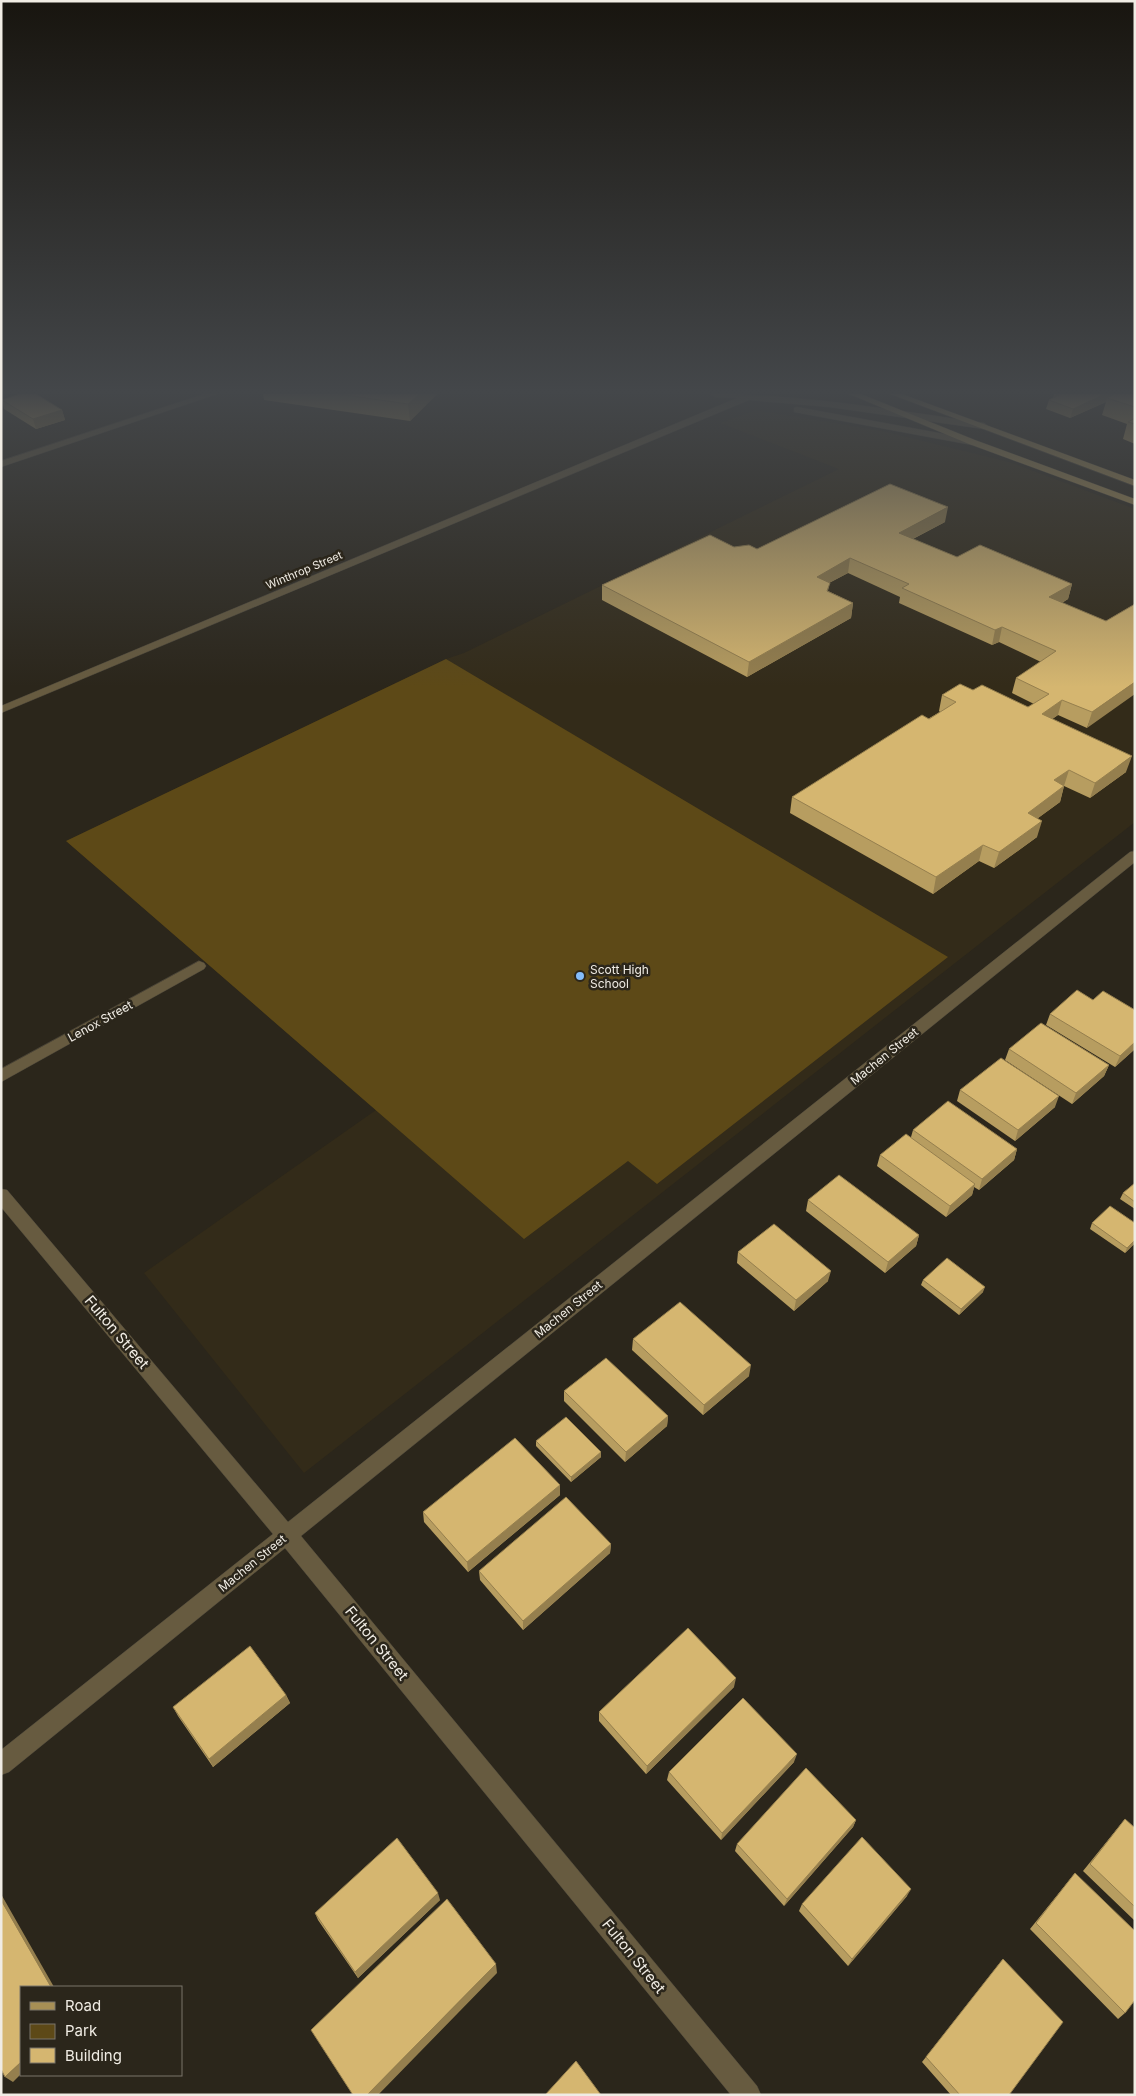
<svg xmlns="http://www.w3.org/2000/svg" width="1136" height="2096" viewBox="0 0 1136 2096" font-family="Inter,sans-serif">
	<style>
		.built { fill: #332b19 }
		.green { fill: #5d4917 }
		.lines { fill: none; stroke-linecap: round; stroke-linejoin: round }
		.minor-casing { stroke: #474237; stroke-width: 1 }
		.major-casing { stroke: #474237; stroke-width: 1 }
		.minor { fill: #675b40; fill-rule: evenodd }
		.major { fill: #a78f55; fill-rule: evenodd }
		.wall { fill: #b79d60 }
		.shaded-wall { fill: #957f4e }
		.building { fill: #d5b670; stroke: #957f4e }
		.poi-dot { fill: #83bcfb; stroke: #2b261b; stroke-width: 2 }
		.labels { text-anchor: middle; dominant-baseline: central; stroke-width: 5; stroke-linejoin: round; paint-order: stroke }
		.far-street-label { font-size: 11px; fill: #f0ece4; stroke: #2b261b }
		.poi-label { font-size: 12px; fill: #f0ece4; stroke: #2b261b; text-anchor: start }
		.street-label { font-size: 12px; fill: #f0ece4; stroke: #2b261b }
		.near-street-label { font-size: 15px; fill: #f0ece4; stroke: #2b261b }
	</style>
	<rect width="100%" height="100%" fill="#2b261b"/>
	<path class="built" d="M756,410l126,21 127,31 126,47v313l-831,651 -160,-200 232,-163 -310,-269 380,-182 18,-6 375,-184 -119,-46z"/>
	<path class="green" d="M446,659l502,298 -291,227 -29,-23 -104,78 -458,-398z"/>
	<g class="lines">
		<defs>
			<path id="minor" d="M204,394h13l-216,73v-6z
				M711,394c89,0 182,16 273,29l4,3 -4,3 -155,-22 -80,-7 -748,313v-7l736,-308 -22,-1z
				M797,407l175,32 4,3 -4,3 -178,-33v-4z
				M1135,851v11l-834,674 456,550 4,9h-30l-446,-547 -276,224 -8,3v-25l272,-216 -272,-327v-18l6,1 281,332 842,-670z
				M199,961l5,2 2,3 -2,3 -203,113v-13z"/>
			<path id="major" d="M849,394h12l114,46 160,59v6l-166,-61z
				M890,394h12l233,86v6z"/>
		</defs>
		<use href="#minor" class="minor-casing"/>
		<use href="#major" class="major-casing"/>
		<use href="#minor" class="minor"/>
		<use href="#major" class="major"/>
	</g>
	<path class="wall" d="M263,394h174l-27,27 -146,-21z
		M1054,394h81v50l-12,-5 4,-15 -25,-9 4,-13 -36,16 -24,-9 3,-9 4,-2z
		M2,400l60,10 3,10 -29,9 -32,-20z
		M945,522l-32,17 44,18 115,27 -4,15 -6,4 44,18 29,-17 -48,124 -29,-13 -6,4 74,53 -36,26 -26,-12 -4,16 -22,16 -1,19 -43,31 -15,-7 -46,33 -143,-81 2,-16 148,-85 -1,-1 3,-16 31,-5 55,17 6,-3 -22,-11 4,-15 25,-16 -42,-20 -7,3 -93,-42 1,-6 -52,-24 -19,10 -1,8 25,12 -2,15 -104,59 -145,-77v-15l132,-38 23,2z
		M1050,1014l85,35 -20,18 -69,-42z
		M1009,1049l100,16 -5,11 -32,28 -67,-44z
		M960,1090l95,17 -40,34 -58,-40z
		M913,1130l104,19 -3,11 -35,30 -5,-3 -2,8 -26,22 -69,-51 3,-11 31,-18z
		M1135,1183v26l-15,-10 3,-6z
		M808,1200l111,35 -3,11 -31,27 -79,-62z
		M1092,1223l43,20 -10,10 -35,-24z
		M738,1252l90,29 -34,30 -57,-48z
		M923,1280l60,12 -24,23 -38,-30z
		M633,1339l116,37 -46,39 -71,-65z
		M564,1391l104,25 -1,10 -42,36 -61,-61z
		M536,1441l65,11v5l-30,25 -35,-36z
		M560,1485v10l-92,77 -44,-50 -1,-10z
		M611,1544l-1,9 -87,77 -43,-50 -1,-9z
		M734,1687l-88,87 -47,-53v-9z
		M286,1695l4,8 -77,64 -35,-51 -5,-9z
		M794,1762l-73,78 -54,-60 2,-8z
		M1125,1819l10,9v93l-52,-50z
		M856,1820l-3,7 -69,79 -49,-55 2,-7z
		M1075,1873l50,140 -7,6 -88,-90z
		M907,1896l-59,70 -49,-55 3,-7z
		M440,1900l-82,78 -40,-58 -3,-7z
		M1003,1959l6,136h-58l-29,-33z"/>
	<path class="shaded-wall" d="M419,394h18l-27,27 -2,-17z
		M1105,394h9l-7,4 -1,4 -36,16 3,-9z
		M62,410l3,10 -29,9 -3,-10z
		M948,507l-3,15 -48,25 2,-14z
		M850,558l-2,15 -19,10 -2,15 -10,-21z
		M1072,584l-4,15 -23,13 4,-15z
		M853,603l-2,15 -104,59 2,-15z
		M1002,627l-3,15 -7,3 3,-15z
		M1135,682v12l-48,34 5,-16z
		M1062,700l-4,15 -21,15 5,-16z
		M1132,756l-6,16 -36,26 5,-15z
		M1069,770l-5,16 -15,10 5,-16z
		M1064,786l-4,16 -37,27 5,-16z
		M1042,821l-5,16 -43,31 5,-16z
		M983,845l-4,16 -46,33 3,-17z
		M1135,1042v7l-20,18 5,-11z
		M1109,1065l-5,11 -32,28 4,-11z
		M1059,1096l-4,11 -40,34 3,-11z
		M1017,1149l-3,11 -35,30 3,-11z
		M975,1184l-3,11 -26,22 4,-11z
		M919,1235l-3,11 -31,27 3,-11z
		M1135,1240v3l-10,10 2,-5z
		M831,1271l-3,10 -34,30 2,-11z
		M985,1287l-2,5 -24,23 2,-6z
		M751,1365l-2,11 -46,39 1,-10z
		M668,1416l-1,10 -42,36 1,-10z
		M601,1452v5l-30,25v-5z
		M560,1485v10l-92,77 -1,-10z
		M611,1544l-1,9 -87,77v-9z
		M736,1678l-2,9 -88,87 1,-8z
		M286,1695l4,8 -77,64 -4,-8z
		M797,1754l-3,8 -73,78 1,-7z
		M856,1820l-3,7 -69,79 3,-7z
		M911,1889l-4,7 -59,70 4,-7z
		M438,1893l2,7 -82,78 -3,-6z
		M1,1894l53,93h-3l-50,-87z
		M496,1964l1,9 -119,122h-11z
		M21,2062v12l-8,8 -8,-5z"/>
	<path class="building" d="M20,394h16l26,16 -29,9 -31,-19z
		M338,394h81l-11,10z
		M1056,394h49l-32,15 -24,-9 10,-5z
		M1114,394h21v13l-28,-9z
		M1135,418v6l-7,-2z
		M890,484l58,23 -49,26 58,24 23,-12 92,39 -23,13 57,24 29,-17v78l-43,30 -30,-12 -20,14 90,42 -37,27 -26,-13 -15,10 10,6 -36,27 14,8 -43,31 -16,-7 -47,32 -144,-80 130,-82 7,4 27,-17 -14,-7 18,-11 13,6 9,-5 46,22 21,-13 -33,-16 40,-27 -54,-24 -7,3 -93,-42 7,-4 -59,-26 -33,19 13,6 -3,8 26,12 -104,59 -147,-77 108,-50 24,12 15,-2 8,4z
		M1077,990l16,10 10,-9 32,19v32l-15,14 -70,-42z
		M1041,1023l68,42 -33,28 -67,-44z
		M1001,1058l58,38 -41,34 -58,-40z
		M948,1101l69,48 -35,30 -69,-49z
		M906,1134l69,50 -25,22 -70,-51z
		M839,1175l80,60 -31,27 -80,-62z
		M1135,1183v19l-12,-9z
		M1110,1206l25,17v17l-8,8 -35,-25z
		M774,1224l57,47 -35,29 -58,-48z
		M947,1258l38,29 -24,22 -38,-29z
		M680,1302l71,63 -47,40 -71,-66z
		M606,1358l62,58 -42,36 -62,-61z
		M566,1417l35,35 -30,25 -35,-36z
		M515,1438l45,47 -93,77 -44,-50z
		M566,1497l45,47 -88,77 -44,-50z
		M688,1628l48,50 -89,88 -48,-54z
		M250,1646l36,49 -77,64 -36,-52z
		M743,1698l54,56 -75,79 -53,-61z
		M806,1768l50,52 -69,79 -50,-55z
		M1125,1819l10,9v79l-45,-43z
		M862,1837l49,52 -59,70 -50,-55z
		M397,1838l41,55 -83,79 -40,-59z
		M1075,1873l60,58v69l-10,13 -89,-90z
		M447,1899l49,65 -129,131h-14l-42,-65z
		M1,1900l50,87h-30v75l-16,15 -4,-8z
		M1003,1959l60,63 -54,73h-49l-34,-38z
		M576,2061l25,34h-56z"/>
	<linearGradient id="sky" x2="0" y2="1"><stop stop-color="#18150f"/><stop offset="0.57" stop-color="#44474a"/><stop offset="1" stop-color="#44474a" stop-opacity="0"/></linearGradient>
	<rect width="1136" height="687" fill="url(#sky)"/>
	<circle class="poi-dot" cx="580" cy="976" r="5"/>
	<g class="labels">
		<g class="far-street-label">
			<text transform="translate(304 570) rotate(-23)">Winthrop Street</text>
		</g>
		<g class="poi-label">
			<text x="590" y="969">Scott High<tspan x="590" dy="14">School</tspan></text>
		</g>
		<g class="street-label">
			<text transform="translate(100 1021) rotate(-29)">Lenox Street</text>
			<text transform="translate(884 1056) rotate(-39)">Machen Street</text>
			<text transform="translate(568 1309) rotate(-39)">Machen Street</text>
			<text transform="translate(252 1563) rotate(-39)">Machen Street</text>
		</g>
		<g class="near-street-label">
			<text transform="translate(117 1332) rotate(50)">Fulton Street</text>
			<text transform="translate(377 1643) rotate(51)">Fulton Street</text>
			<text transform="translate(634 1956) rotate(51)">Fulton Street</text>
		</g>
	</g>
	<rect width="1136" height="2096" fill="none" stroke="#f0ece4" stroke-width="5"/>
	<rect x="20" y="1986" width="162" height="90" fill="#2b261b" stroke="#7a756b"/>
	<rect x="30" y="2002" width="25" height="8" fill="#a78f55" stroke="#7a756b"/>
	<text x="65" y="2011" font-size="15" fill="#f0ece4">Road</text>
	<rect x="30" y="2024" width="25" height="15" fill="#5d4917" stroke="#7a756b"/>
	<text x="65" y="2036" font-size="15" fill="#f0ece4">Park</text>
	<rect x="30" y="2048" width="25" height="15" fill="#d5b670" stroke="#7a756b"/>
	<text x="65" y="2061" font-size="15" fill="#f0ece4">Building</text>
</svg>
